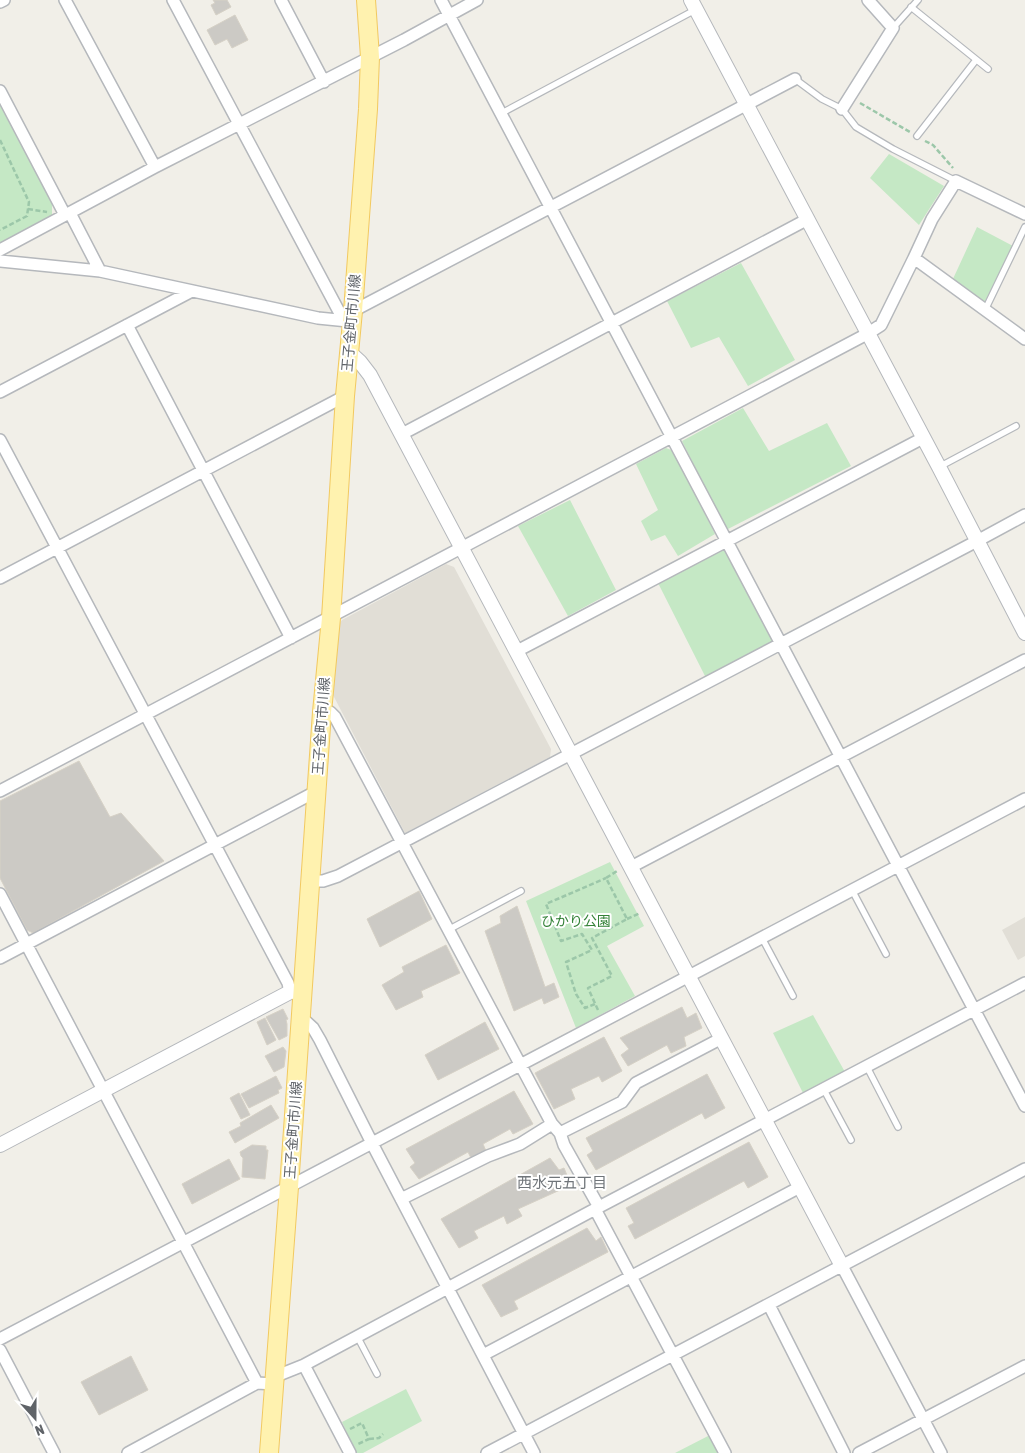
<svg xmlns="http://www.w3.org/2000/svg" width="1025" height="1453" viewBox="0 0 1025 1453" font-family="'Asap Condensed','Noto Sans JP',sans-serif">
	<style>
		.education { fill: #e1ded6 }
		.green { fill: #c5e8c5 }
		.building { fill: #cccac5; stroke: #d6d1c6 }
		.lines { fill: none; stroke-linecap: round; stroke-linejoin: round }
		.service-casing { stroke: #b5b8bc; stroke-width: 8 }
		.minor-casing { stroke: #b5b8bc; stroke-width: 14 }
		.tertiary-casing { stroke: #b5b8bc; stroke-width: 16 }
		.primary-casing { stroke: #f2c960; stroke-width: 20 }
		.path { stroke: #9cc7a9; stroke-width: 2.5; stroke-dasharray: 5 2.5; stroke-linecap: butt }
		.service { stroke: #fff; stroke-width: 5.5 }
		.minor { stroke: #fff; stroke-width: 11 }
		.tertiary { stroke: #fff; stroke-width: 14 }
		.primary { stroke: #fff2af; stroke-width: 18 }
		.labels { text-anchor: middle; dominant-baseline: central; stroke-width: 4; stroke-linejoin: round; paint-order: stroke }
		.street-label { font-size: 14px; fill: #5f6368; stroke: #fff }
		.park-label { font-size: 14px; fill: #348238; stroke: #fff }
		.neighbourhood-label { font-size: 15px; fill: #70757a; stroke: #fff }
	</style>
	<rect width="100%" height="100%" fill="#f1efe8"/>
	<path class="education" d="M446,564l8,3 97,182 -1,8 -145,76 -72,-138 6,-71 3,-4z
		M1025,917v39l-7,4 -16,-30z"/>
	<path class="green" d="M0,102l52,101v13l-52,27z
		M889,154l55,32 -25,39 -49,-47z
		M977,227l36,19 -29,57 -32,-22z
		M741,263l54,97 -47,26 -29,-49 -28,11 -24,-47z
		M743,408l26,43 58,-28 24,43 -125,64 -44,-89z
		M666,448l8,3 41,83 -37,22 -13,-21 -14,6 -10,-20 17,-11 -22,-46z
		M570,500l46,90 -48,26 -50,-90z
		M725,546l52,95 -71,37 -49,-97z
		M610,862l34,64 -37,20 28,50 -59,32 -50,-127z
		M813,1015l32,57 -41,23 -31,-62z
		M406,1389l16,32 -59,32h-7l-14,-31z
		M710,1435l9,18h-44z"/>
	<path class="building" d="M213,0h14l4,7 -15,8 -5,-10 4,-2z
		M235,15l13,25 -16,8 -5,-9 -12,6 -8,-15z
		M79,761l31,56 11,-4 43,48 -131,72 -6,-3 -27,-52v-77z
		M419,891l13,28 -52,28 -13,-28z
		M517,906l28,81 9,-4 5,14 -15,7 -2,-6 -28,13 -29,-80 16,-8 -1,-7z
		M446,945l14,28 -39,18 2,6 -27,13 -14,-25 22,-13 -2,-5z
		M682,1007l5,11 9,-5 6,15 -18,9 2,9 -15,7 -4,-8 -39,21 -7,-11 8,-6 -9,-11z
		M283,1009l5,10 -2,1 1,4v12l-8,4 -13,-23z
		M265,1018l11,22 -9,5 -10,-23z
		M485,1022l14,27 -61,31 -13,-25z
		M604,1037l18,34 -20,11 -3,-6 -28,13 4,10 -21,10 -19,-36z
		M283,1047l3,4 -2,16 -10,5 -9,-16z
		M707,1074l18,34 -20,11 -3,-6 -106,57 -9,-15 6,-4 -7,-13z
		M276,1076l6,12 -4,2 1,3 -30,15 -8,-14z
		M514,1091l19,33 -20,10 -3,-5 -27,15 3,7 -15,7 -3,-6 -49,27 -9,-12 5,-4 -9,-14z
		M239,1093l11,22 -9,4 -11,-21z
		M271,1105l8,13 -44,25 -6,-11 12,-6 -1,-3z
		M749,1142l19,35 -20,11 -4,-7 -109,58 -7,-13 6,-3 -8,-15z
		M252,1145l14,1v4h2l-3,29 -23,-2 1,-19 -2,-2 -1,-4z
		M550,1158l9,12 5,-2 7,17 -53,24 4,7 -15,8 -3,-8 -30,15 4,7 -19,10 -18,-29z
		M229,1159l11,20 -48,25 -10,-20z
		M587,1228l9,13 5,-4 7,15 -94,49 4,8 -17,8 -19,-32z
		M131,1356l17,34 -49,25 -18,-33z"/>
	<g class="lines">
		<defs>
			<path id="service" d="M911,7l77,62
				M893,28l25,-28
				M795,79l27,20 20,10 14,18 37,22 63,32
				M500,114l195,-104
				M917,136l59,-76
				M985,310l40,-83
				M939,467l77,-41
				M852,890l34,64
				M448,930l73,-39
				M762,938l31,58
				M867,1067l31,60
				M824,1090l27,50
				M357,1336l20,38"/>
			<path id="minor" d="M65,0l90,167
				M173,0l171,321
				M281,0l43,82
				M441,0l584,1106
				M0,2l4,-2
				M0,91l65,124
				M842,109l51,-81 -25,-28
				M70,213l30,58
				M0,250l155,-83 249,-127 73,-40
				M914,258l18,-39 24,-38 69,33
				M0,261l100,10 218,47 30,3
				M353,311l442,-232
				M127,325l164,313
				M0,392l192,-101
				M402,434l406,-215
				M0,440l288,543 2,9
				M0,578l345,-182
				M517,651l406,-213
				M322,712h8l5,5 217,407 8,9 4,12 35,62
				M0,791l867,-457 14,-9 33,-67 111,81
				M631,867l394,-207
				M310,881h13l15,-5 639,-335 48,-26
				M0,894l257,489 17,1
				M0,958l317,-167
				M301,1017l12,11 7,12 56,111 158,302
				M560,1133l62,-31 14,-19 86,-45
				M401,1199l87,-43 32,-12 32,-20
				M595,1209l130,244
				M842,1266l99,187
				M769,1305l75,148
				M0,1339c342,-179 683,-361 1025,-540
				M0,1350l54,103
				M483,1355l317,-168
				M304,1365l46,88
				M274,1377l30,-12 295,-158 426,-224
				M128,1453l129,-70
				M487,1453l538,-284
				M859,1453l166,-87"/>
			<path id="tertiary" d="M691,0l248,467 86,166
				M349,352l11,10 10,13 472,891
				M0,1145l290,-153 13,-1"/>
			<path id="primary" d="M269,1453l20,-266 33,-475 9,-94 14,-222 8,-85 15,-202 2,-52 -4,-57"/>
		</defs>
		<use href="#service" class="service-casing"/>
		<use href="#minor" class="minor-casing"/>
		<use href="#tertiary" class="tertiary-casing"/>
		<use href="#primary" class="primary-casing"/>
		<path class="path" d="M860,103l50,29
			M0,140l29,62 -2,14 -27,14
			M925,141l8,4 20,23
			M28,209l19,3
			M627,919l13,-6
			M595,1004l-10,4 -9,-14 -10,-32 26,-12 -10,-16 -21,7 -15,-37 60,-26
			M598,1010l-10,-22 24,-12 -20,-38 35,-19 -21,-41 11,-7
			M350,1429l12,-6 7,16 -11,5
			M369,1439l10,-1 4,-4"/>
		<use href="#service" class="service"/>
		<use href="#minor" class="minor"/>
		<use href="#tertiary" class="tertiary"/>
		<use href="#primary" class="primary"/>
	</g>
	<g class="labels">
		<g class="street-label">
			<text transform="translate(351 323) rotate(-85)">王子金町市川線</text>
			<text transform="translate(321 726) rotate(-86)">王子金町市川線</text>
			<text transform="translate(293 1130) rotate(-86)">王子金町市川線</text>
		</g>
		<g class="park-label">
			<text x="576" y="921">ひかり公園</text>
		</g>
		<g class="neighbourhood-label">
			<text x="562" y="1182">西水元五丁目</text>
		</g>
	</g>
	<g transform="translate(35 1418) rotate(159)" stroke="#ffffff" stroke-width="4" paint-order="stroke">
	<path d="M0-4L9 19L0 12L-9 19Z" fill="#5f6368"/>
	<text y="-8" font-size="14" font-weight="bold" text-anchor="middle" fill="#5f6368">N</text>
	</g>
</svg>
